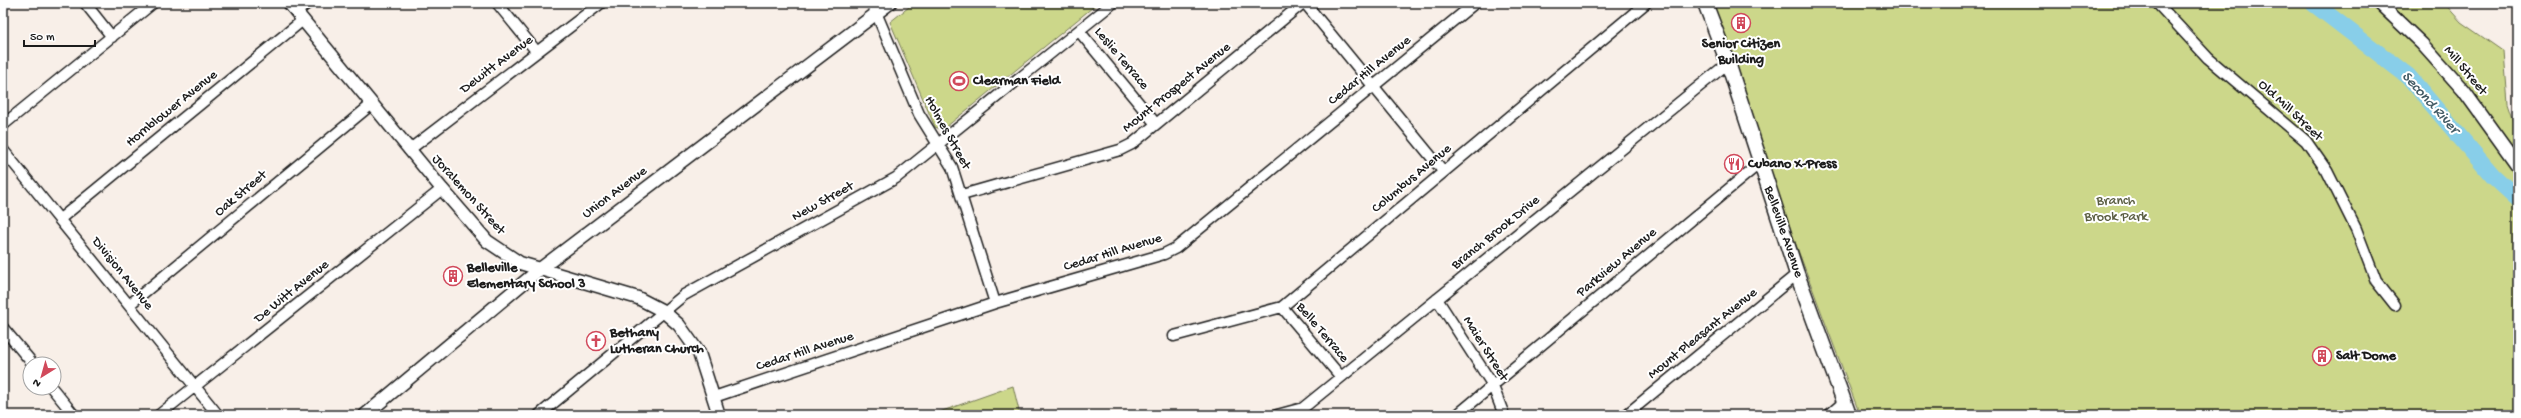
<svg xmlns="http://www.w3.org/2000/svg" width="2521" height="418" viewBox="0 0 2521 418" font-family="'Gochi Hand',sans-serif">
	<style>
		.green { fill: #ccd78a; stroke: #747a53 }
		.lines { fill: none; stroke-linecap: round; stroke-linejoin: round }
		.river { stroke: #88cee9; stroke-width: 17 }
		.minor-casing { stroke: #1c1c1c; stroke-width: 13 }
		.tertiary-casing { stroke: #1c1c1c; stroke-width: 15 }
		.secondary-casing { stroke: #1c1c1c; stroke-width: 17 }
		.minor { stroke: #fff; stroke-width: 10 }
		.tertiary { stroke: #fff; stroke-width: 12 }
		.secondary { stroke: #fff; stroke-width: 14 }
		.labels { text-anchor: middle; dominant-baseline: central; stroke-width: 4; stroke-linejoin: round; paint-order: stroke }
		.poi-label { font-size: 14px; font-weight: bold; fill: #1c1c1c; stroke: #fff; text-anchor: start }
		.street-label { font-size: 14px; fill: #1c1c1c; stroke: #fff }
		.park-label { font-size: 14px; fill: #5a5d42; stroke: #fff }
		.water-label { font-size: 15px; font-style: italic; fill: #425a64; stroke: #fff }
	</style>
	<rect width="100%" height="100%" fill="#f8efe8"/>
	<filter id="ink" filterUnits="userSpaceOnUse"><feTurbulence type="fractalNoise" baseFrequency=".025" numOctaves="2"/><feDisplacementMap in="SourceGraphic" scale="8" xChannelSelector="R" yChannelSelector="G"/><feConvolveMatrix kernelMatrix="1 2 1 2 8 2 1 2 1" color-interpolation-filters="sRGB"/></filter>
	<g filter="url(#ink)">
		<path class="green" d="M914,3h184l-152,124 -6,2 -5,-2 -45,-105z
			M1713,3h731l17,19 43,30 4,51 10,29v283h-658l-76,-202z
			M1013,386l7,29h-89z"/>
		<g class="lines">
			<path class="river" d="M2313,3l95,73 85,100 25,23"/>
			<defs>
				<path id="minor" d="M85,3l27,34
					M497,3l40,49
					M872,3l47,111 33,53 43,136
					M1305,3l138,168
					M2157,3l51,55 98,83 21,30 29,58 20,52 19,24
					M296,12l12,-9
					M1079,31l77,93
					M3,125l150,-122
					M3,150l215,265
					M409,150l192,-147
					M962,195l158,-45 12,-6 171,-141
					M60,219l243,-199
					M1437,299l55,85 12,31
					M129,305l243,-201
					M1282,307l59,70
					M3,328l30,36
					M1174,336l108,-29 364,-304
					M52,388l22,27
					M714,397l281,-94 169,-49 12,-6 299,-245
					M159,415l283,-226
					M539,415l145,-120 212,-117 217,-175
					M1277,415l26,-7 425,-345
					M1457,415l303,-252
					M1626,415l171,-141
					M1829,415l15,-13"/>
				<path id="tertiary" d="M289,3l153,186 45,52 33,22 118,35 25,13 16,14 20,28 20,62
					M2379,3l43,41 42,47 54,75
					M365,415l175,-146 350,-266"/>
				<path id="secondary" d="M1705,3l23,60 69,211 52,141"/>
			</defs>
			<use href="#minor" class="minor-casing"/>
			<use href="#tertiary" class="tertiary-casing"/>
			<use href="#secondary" class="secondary-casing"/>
			<use href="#minor" class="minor"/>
			<use href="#tertiary" class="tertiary"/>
			<use href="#secondary" class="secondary"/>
		</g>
	</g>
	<defs>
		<symbol id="building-ring" viewBox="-11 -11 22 22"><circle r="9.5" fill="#fff" stroke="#d1495b" stroke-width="1.5"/><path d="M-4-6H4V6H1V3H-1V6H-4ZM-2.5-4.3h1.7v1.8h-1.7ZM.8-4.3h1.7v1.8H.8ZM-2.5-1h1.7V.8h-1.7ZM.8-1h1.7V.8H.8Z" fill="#d1495b"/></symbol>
		<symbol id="stadium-ring" viewBox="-11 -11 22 22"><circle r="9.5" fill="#fff" stroke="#d1495b" stroke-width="1.5"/><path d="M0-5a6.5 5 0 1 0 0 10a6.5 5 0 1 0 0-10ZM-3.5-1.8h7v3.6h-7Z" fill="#d1495b"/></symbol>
		<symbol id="restaurant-ring" viewBox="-11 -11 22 22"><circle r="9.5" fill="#fff" stroke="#d1495b" stroke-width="1.5"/><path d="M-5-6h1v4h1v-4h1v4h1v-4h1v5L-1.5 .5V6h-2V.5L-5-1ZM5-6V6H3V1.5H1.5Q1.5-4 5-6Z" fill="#d1495b"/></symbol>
		<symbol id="church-ring" viewBox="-11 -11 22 22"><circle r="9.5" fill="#fff" stroke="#d1495b" stroke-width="1.5"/><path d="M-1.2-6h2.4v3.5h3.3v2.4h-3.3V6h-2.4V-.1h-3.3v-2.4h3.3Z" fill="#d1495b"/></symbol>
	</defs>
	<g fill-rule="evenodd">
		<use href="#building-ring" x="1730" y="12" width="22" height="22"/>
		<use href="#stadium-ring" x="948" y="70" width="22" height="22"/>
		<use href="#restaurant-ring" x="1723" y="153" width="22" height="22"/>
		<use href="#building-ring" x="442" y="265" width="22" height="22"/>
		<use href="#church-ring" x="585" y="330" width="22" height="22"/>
		<use href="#building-ring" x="2311" y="345" width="22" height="22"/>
	</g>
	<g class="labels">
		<g class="poi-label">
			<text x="1741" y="44" text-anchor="middle">Senior Citizen<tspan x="1741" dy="16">Building</tspan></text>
			<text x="973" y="81">Clearman Field</text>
			<text x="1748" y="164">Cubano X-Press</text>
			<text x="467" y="268">Belleville<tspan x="467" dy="16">Elementary School 3</tspan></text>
			<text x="610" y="333">Bethany<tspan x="610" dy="16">Lutheran Church</tspan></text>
			<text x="2336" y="356">Salt Dome</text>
		</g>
		<g class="street-label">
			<text transform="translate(1121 59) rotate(50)">Leslie Terrace</text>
			<text transform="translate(497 65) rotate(-37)">Dewitt Avenue</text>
			<text transform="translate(1370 71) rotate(-39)">Cedar Hill Avenue</text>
			<text transform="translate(2465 71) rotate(50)">Mill Street</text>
			<text transform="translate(1177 88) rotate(-39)">Mount Prospect Avenue</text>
			<text transform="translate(172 109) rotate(-39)">Hornblower Avenue</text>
			<text transform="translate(2290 111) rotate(43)">Old Mill Street</text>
			<text transform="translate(947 133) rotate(61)">Holmes Street</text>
			<text transform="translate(1412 179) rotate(-40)">Columbus Avenue</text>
			<text transform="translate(615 193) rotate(-37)">Union Avenue</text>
			<text transform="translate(241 194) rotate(-40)">Oak Street</text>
			<text transform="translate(468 195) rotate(48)">Joralemon Street</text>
			<text transform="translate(823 202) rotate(-29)">New Street</text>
			<text transform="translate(1783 232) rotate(71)">Belleville Avenue</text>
			<text transform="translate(1496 233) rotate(-39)">Branch Brook Drive</text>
			<text transform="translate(1113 253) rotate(-17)">Cedar Hill Avenue</text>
			<text transform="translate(1617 263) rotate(-40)">Parkview Avenue</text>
			<text transform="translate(122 274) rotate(51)">Division Avenue</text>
			<text transform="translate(292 292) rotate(-39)">De Witt Avenue</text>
			<text transform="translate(1322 333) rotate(50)">Belle Terrace</text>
			<text transform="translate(1703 334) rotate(-39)">Mount Pleasant Avenue</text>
			<text transform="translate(1485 349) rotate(58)">Maier Street</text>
			<text transform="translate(805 352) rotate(-18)">Cedar Hill Avenue</text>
		</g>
		<g class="park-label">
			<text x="2116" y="201">Branch<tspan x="2116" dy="16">Brook Park</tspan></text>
		</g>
		<g class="water-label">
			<text transform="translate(2430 103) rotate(48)">Second River</text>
		</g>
	</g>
	<rect width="2521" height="418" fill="none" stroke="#fff" stroke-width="16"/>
	<rect x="8" y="8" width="2505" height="402" fill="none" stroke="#1c1c1c" stroke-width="1.5" filter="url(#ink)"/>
	<g transform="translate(42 376) rotate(217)"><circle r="19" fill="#ffffff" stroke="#a4a4a4"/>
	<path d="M0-3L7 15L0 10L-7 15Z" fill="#d1495b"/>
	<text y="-6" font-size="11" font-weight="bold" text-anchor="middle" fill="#1c1c1c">N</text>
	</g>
	<path d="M24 40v6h71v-6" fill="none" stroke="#1c1c1c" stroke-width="2"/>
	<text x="30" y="40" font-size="12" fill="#1c1c1c" stroke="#ffffff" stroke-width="3" paint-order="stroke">50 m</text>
</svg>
